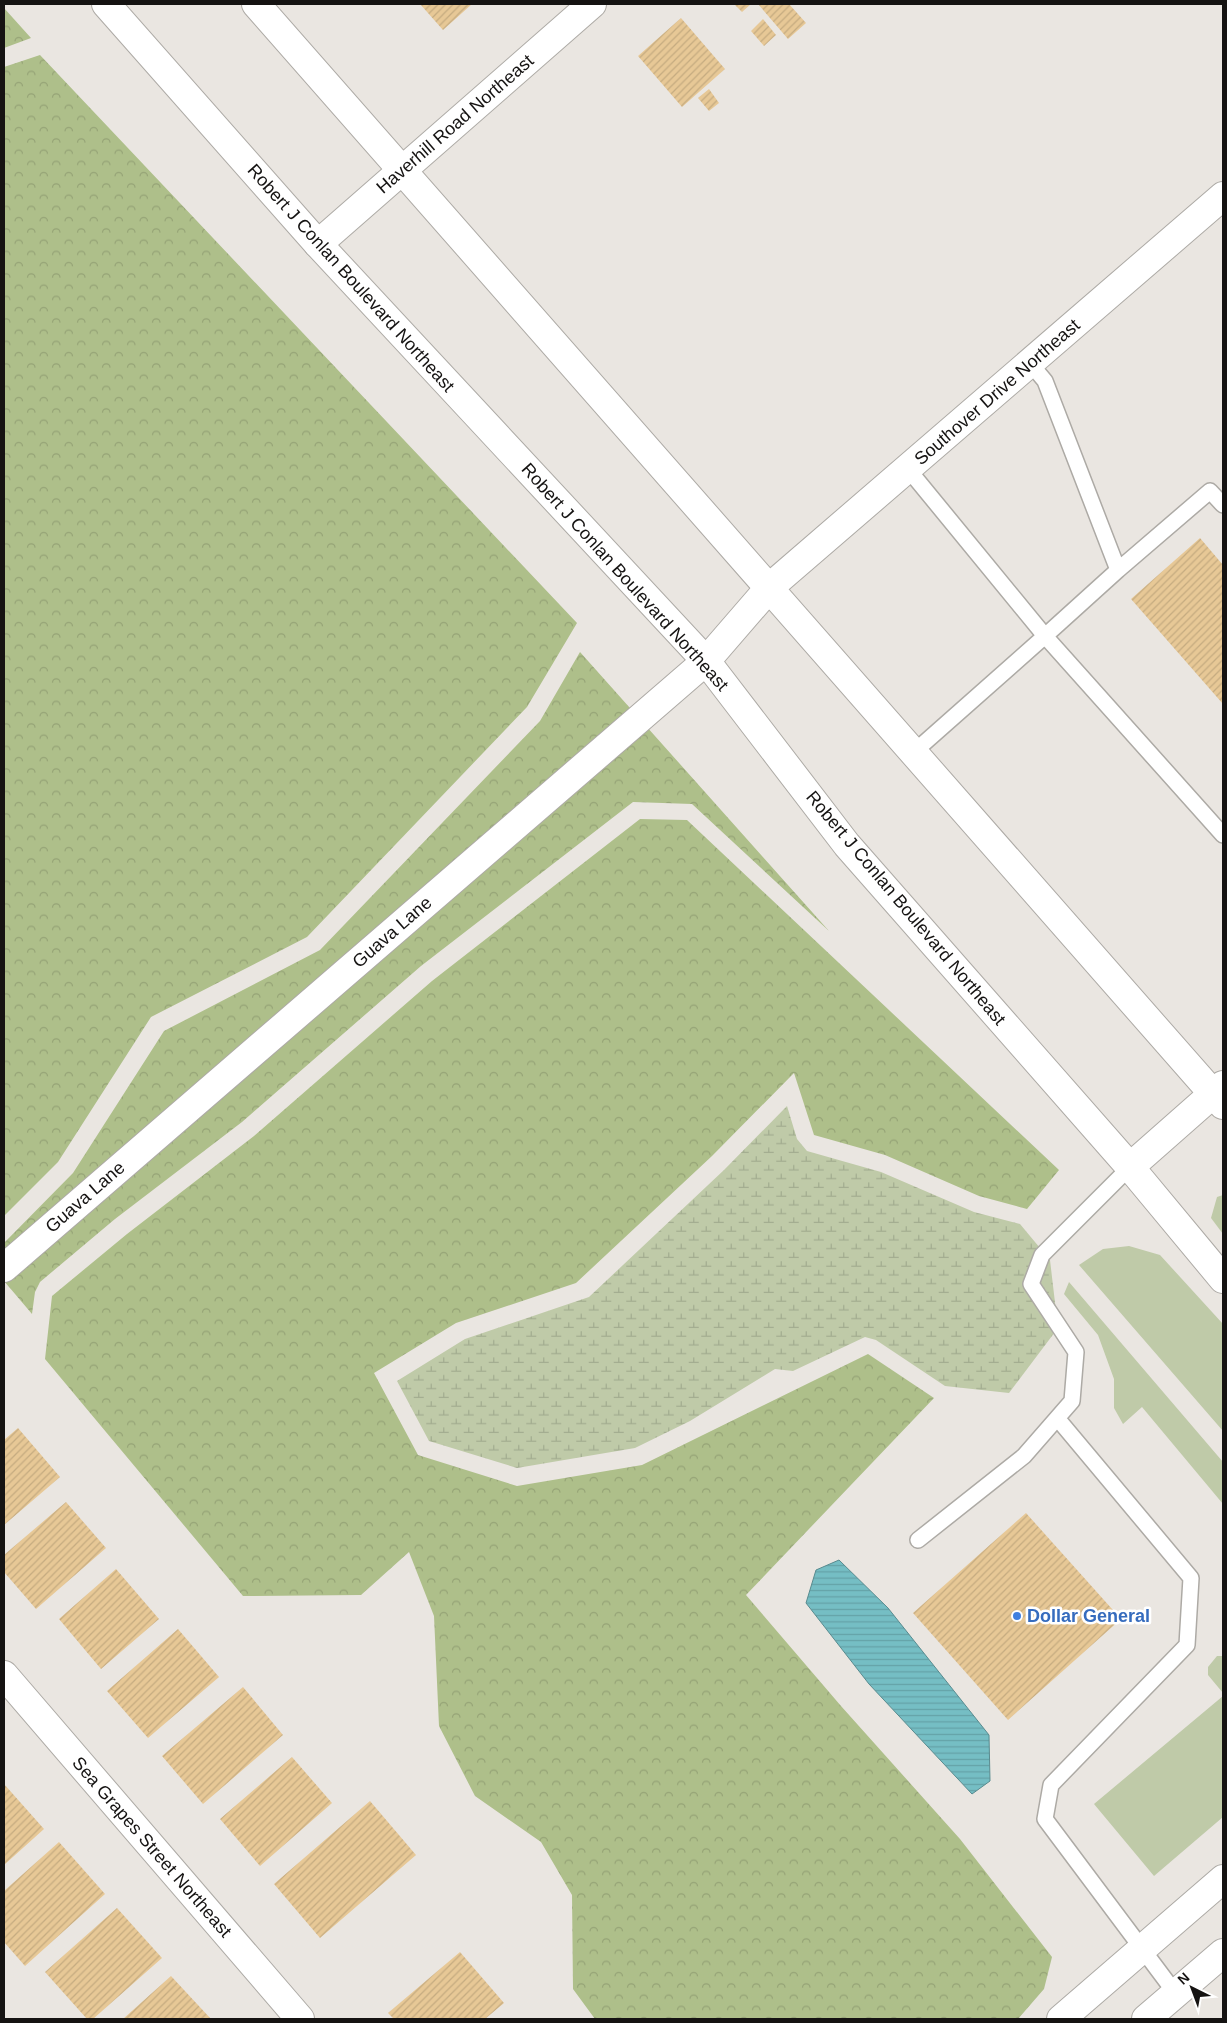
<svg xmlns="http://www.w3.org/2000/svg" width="1227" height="2023" viewBox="0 0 1227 2023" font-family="Arial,sans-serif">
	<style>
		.grass { fill: #bfcaa8 }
		.forest { fill: url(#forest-crowns) }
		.wetland { fill: url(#wetland-marsh) }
		.water { fill: url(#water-rules); stroke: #588b8f }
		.building { fill: url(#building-hatch) }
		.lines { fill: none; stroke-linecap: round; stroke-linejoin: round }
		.lane-casing { stroke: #adaaa5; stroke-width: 18 }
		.street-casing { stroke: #adaaa5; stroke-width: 30 }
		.secondary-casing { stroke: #adaaa5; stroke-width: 30 }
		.lane { stroke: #fff; stroke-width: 15 }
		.street { stroke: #fff; stroke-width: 28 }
		.secondary { stroke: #fff; stroke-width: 28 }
		.shop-dot { fill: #3f7fe0; stroke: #fff; stroke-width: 2 }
		.labels { text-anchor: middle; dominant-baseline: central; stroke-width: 5; stroke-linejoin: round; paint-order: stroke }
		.street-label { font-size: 18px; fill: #151312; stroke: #fff }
		.shop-label { font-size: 18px; font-weight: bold; fill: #366cbe; stroke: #fff; text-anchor: start }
	</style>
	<defs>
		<pattern id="forest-crowns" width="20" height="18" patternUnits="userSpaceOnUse" patternTransform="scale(1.25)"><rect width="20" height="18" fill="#aebf8a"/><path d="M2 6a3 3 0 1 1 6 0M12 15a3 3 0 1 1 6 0" fill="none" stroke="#95a376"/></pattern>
		<pattern id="wetland-marsh" width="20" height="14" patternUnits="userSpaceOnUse" patternTransform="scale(1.25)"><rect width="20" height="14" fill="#bfcaa8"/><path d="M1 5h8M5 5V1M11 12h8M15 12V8" fill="none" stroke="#a3ad90"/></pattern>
		<pattern id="water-rules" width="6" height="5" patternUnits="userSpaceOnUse" patternTransform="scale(1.25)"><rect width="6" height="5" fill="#75bec4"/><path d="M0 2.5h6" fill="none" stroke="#64a2a7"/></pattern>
		<pattern id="building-hatch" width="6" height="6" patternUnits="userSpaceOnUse" patternTransform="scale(1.25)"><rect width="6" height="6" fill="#e7c896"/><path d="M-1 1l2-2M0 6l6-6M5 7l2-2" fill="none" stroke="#c5ab80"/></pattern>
	</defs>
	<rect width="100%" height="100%" fill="#eae6e1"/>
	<path class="grass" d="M1223,1195v39l-12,-16 6,-21z
		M1129,1246l31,9 63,69v107l-144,-166 24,-16z
		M1069,1282l154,180v42l-81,-97 -19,17 -9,-16v-29l-16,-44 -34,-41z
		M1217,1656h6v37l-15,-18v-8z
		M1223,1696v121l-69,59 -60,-72z"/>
	<path class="forest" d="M4,8l27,30 -27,10z
		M40,55l537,568 -50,84 -220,230 -156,80 -93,145 -54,54v-1149z
		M580,652l249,279 -137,-127 -59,-2 -212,164 -179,156 -127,97 -75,63 -5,10 -3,22 -28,-33v-38l69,-70 91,-142 156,-81 220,-229z
		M640,819l47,1 372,350 -32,39 -48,-13 -94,-41 -71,-20 -20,-62 -82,83 -136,127 -120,40 -82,50 44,82 99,31 125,-21 226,-111 66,44 -188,197 95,111 119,133 92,118 -8,32 -26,30h-423l-22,-30 -1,-94 -31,-53 -66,-46 -36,-70 -5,-110 -25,-64 -48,43 -118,1 -198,-237 7,-63 75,-62 127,-98 178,-155z"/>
	<path class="wetland" d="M787,1106l10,33 10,12 74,21 93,40 46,12 30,36 8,68 -49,65 -64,-7 -69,-46 -11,-3 -72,34 -18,-2 -85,52 -55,27 -118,20 -88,-27 -32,-60 68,-42 124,-42 135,-127z"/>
	<path class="water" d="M839,1560l49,48 101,127 1,46 -18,13 -103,-110 -63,-81 10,-33z"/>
	<path class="building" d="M420,4h52l-29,26z
		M734,4h17l-9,8z
		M758,4h31l17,19 -18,16z
		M681,18l44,51 -43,38 -44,-51z
		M763,19l13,16 -12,11 -13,-15z
		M709,89l10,14 -10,8 -11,-13z
		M1200,538l23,27v139l-92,-105z
		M18,1428l42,49 -56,48v-85z
		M66,1502l40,46 -70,61 -32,-37v-17z
		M1026,1513l95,106 -113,101 -95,-107z
		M116,1569l43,50 -58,50 -42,-50z
		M178,1629l41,48 -71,61 -41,-47z
		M243,1687l40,48 -80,69 -41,-48z
		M292,1757l40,46 -72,63 -40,-47z
		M4,1784l40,45 -40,36z
		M370,1801l46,54 -96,83 -46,-54z
		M59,1842l46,52 -80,72 -21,-24v-51z
		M117,1908l45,50 -69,61h-6l-42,-47z
		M460,1952l44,51 -19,16h-91l-6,-6z
		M171,1976l40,43h-88z"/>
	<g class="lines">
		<defs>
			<path id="lane" d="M908,469l137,167 73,-66 -73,-189 -15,-18
				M1118,570l92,-79 13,14
				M914,752l131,-116 178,199
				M1057,1418l134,160 -4,67 -136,140 -6,34 131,175
				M918,1540l106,-84 48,-55 4,-49 -45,-68 11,-29 88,-88"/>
			<path id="street" d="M318,244l274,-240
				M1130,1167l93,-82
				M4,1268l702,-607 64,-74 453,-391
				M4,1675l296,344
				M1061,2019l162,-140
				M1146,2019l77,-66"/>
			<path id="secondary" d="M106,4l212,240 388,417 141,184 283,322 93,112
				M256,4l967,1101"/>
		</defs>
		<use href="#lane" class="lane-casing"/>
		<use href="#street" class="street-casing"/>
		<use href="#secondary" class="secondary-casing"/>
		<use href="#lane" class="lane"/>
		<use href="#street" class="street"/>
		<use href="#secondary" class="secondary"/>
	</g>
	<circle class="shop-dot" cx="1017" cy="1616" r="5"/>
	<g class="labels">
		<g class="street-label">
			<text transform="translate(455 124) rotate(-41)">Haverhill Road Northeast</text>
			<text transform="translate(351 278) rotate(48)">Robert J Conlan Boulevard Northeast</text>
			<text transform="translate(997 392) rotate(-41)">Southover Drive Northeast</text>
			<text transform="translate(625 577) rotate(48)">Robert J Conlan Boulevard Northeast</text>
			<text transform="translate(906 908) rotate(50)">Robert J Conlan Boulevard Northeast</text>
			<text transform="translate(392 932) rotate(-41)">Guava Lane</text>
			<text transform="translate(85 1197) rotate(-41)">Guava Lane</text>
			<text transform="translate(152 1847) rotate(49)">Sea Grapes Street Northeast</text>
		</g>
		<g class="shop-label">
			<text x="1027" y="1616">Dollar General</text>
		</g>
	</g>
	<rect width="1227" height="2023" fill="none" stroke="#151312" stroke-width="10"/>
	<g transform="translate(1192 1988) rotate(318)" stroke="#ffffff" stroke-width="4" paint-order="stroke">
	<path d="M0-4L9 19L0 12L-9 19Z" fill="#151312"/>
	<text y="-8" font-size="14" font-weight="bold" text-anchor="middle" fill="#151312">N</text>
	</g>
</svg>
